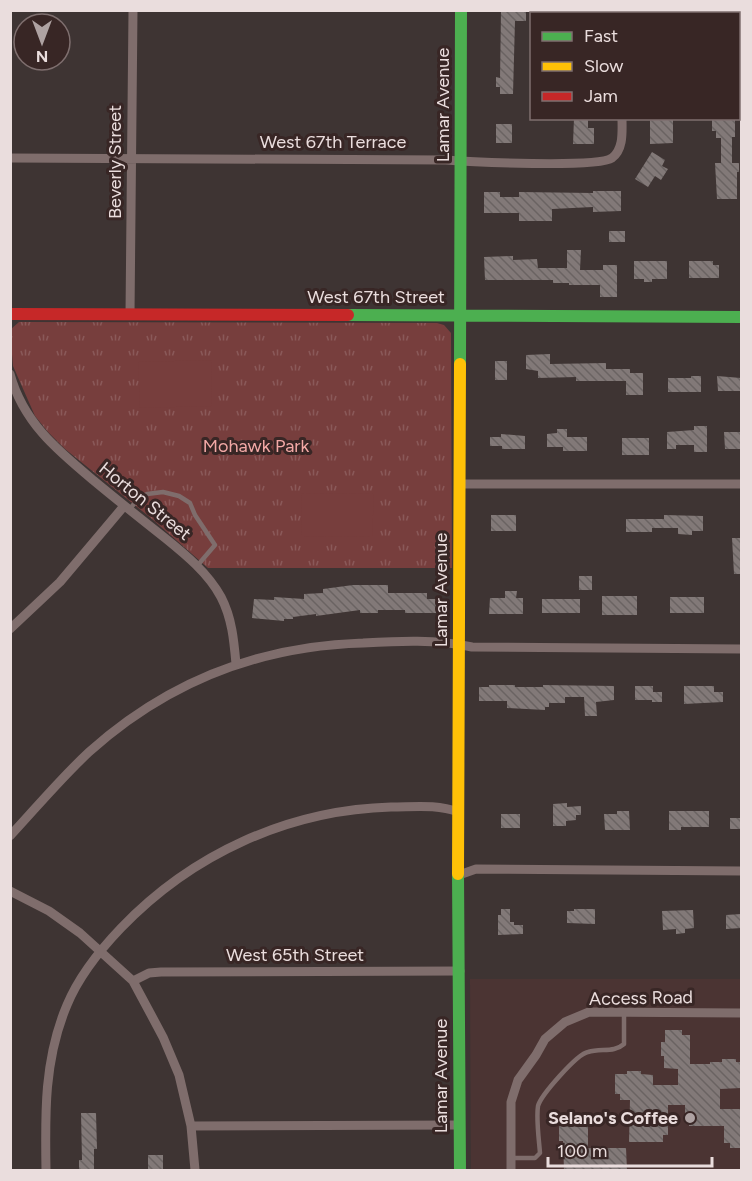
<svg xmlns="http://www.w3.org/2000/svg" width="752" height="1181" viewBox="0 0 752 1181" font-family="Figtree,sans-serif">
	<style>
		.built { fill: #4b3433 }
		.park { fill: url(#park-tufts) }
		.pitch { fill: #773e3d }
		.building { fill: url(#building-back-hatch) }
		.lines { fill: none; stroke-linecap: round; stroke-linejoin: round }
		.lane { stroke: #7f6d6c; stroke-width: 4.5 }
		.street { stroke: #7f6d6c; stroke-width: 9 }
		.fast { stroke: #4caf50; stroke-width: 12 }
		.slow { stroke: #ffc107; stroke-width: 12 }
		.jam { stroke: #c62828; stroke-width: 12 }
		.poi-dot { fill: #aea2a2; stroke: #382625; stroke-width: 2 }
		.labels { text-anchor: middle; dominant-baseline: central; stroke-width: 6; stroke-linejoin: round; paint-order: stroke }
		.street-label { font-size: 18px; fill: #eadddd; stroke: #382625 }
		.park-label { font-size: 18px; fill: #f3a9a6; stroke: #382625 }
		.poi-label { font-size: 18px; font-weight: bold; fill: #eadddd; stroke: #382625; text-anchor: end }
	</style>
	<defs>
		<pattern id="park-tufts" width="24" height="20" patternUnits="userSpaceOnUse" patternTransform="scale(1.5)"><rect width="24" height="20" fill="#773e3d"/><path d="M3 7l-1-3M5 7V3M7 7l1-3M15 17l-1-3M17 17v-4M19 17l1-3" fill="none" stroke="#8a5959"/></pattern>
		<pattern id="building-back-hatch" width="6" height="6" patternUnits="userSpaceOnUse" patternTransform="scale(1.5)"><rect width="6" height="6" fill="#827978"/><path d="M-1 5l2 2M0 0l6 6M5-1l2 2" fill="none" stroke="#6a6362"/></pattern>
	</defs>
	<rect width="100%" height="100%" fill="#3e3433"/>
	<path class="built" d="M470,979h271v191h-270z"/>
	<path class="park" d="M19,322l418,1 7,2 7,8 1,235h-244l-56,-49 -87,-70 -17,-17 -13,-16 -22,-50 -3,-36z"/>
	<path class="pitch" d="M211,360l1,46 -72,2 -2,-46z
		M302,493l72,1 -2,42 -71,1z"/>
	<path class="building" d="M501,10h25v11h-11l-2,73h-13v-7h-4v-10l4,1z
		M574,118h14v10h6v16h-21z
		M650,118h23v25l-23,1z
		M712,118h23v19h-3v26h7v9h-2v27h-20l-2,-36h6v-25h-5v-7h-4z
		M496,124h16v19h-16z
		M652,152l13,8 -3,6 6,3 -7,11 -6,-4 -7,11 -13,-8z
		M593,191h28v20l-28,1v-5l-41,2v12h-33v-8h-35v-21h16v5h19v-5l74,1z
		M609,231h16v11h-16z
		M567,250h14l-1,20h23v-5h14v32h-17v-12h-31v-2h-16v-3h-68l-1,-23 29,-1v4l24,-1 1,9h29z
		M634,261h33v18h-15v3h-8v-3h-10z
		M689,261h24v4h6v13h-30z
		M550,354v10l56,-1v6h24v4h13v22h-17v-14h-50v-4l-38,1v-7l-12,-2v-14z
		M495,361h12v19h-12z
		M691,376h10v16h-33v-14h23z
		M717,376l24,2v13h-23z
		M694,426h13v26h-13v-7h-18v4h-9v-17l27,-2z
		M557,429h10v8h20v14h-24v-4h-16v-13l10,-1z
		M724,432h17v17h-16z
		M501,434l24,2v13h-23v-3h-12v-9h11z
		M622,438h27v17h-27z
		M491,515h25v16h-25z
		M664,515l39,1v15h-11v4l-14,-1v-6h-26v4h-26v-13h38z
		M732,538h9v36h-7z
		M579,576h13v14h-13z
		M353,585h35v8h39v6h9v14h-31v-3h-27v3h-18v-3l-44,6v-2l-23,3v2h-9v2l-32,-3 2,-19 20,1v-3l30,2v-5l19,-1v-4z
		M505,591h12l-1,7h7v16h-34l1,-16h15z
		M602,596h35v19h-35z
		M670,597h34v16h-34z
		M542,599h38v14h-38z
		M489,685h26v2h28v-2l71,1v14l-18,2 1,14h-12l-1,-19h-19v6h-16v4h-4v3l-38,-2v-7h-28v-14h10z
		M635,686h18v6h9v10h-10v-2h-17z
		M684,686h30v6h9v10l-39,2z
		M567,803v4l14,-1v9h-5v5l-10,1v5h-13v-22z
		M617,811h12l1,19h-25l-1,-16h13z
		M669,811h40v16h-28v3h-12z
		M501,814h19v14h-19z
		M730,818h11v11h-11z
		M501,909h9v13h4v3h9v9l-25,1v-20h3z
		M574,909h21v15l-28,-1v-12h7z
		M693,910l1,18 -9,1v4l-9,1v-5l-13,1 -1,-19z
		M741,914v14l-15,1v-14z
		M665,1030h17v5h8v29h20v-2h12v-3h14v3h5v26l-21,1v20h21v39h-11v-5h-6v-17h-35v-12h-4v-9h-17v30h-5v7h-34l1,-42h-10v-6h-5v-20h12v-3h14v3l12,1v10h25v-16l-14,-1v-12h-3v-14h4z
		M81,1113h15l1,36h-3v21h-15v-10h3z
		M563,1115h19v5h6v28h38l1,22h-63l-1,-29h-4v-15h4z
		M148,1155h15v15h-15z"/>
	<g class="lines">
		<path class="lane" d="M129,510l9,-11 9,-5 16,-2 16,4 11,7 5,12 20,30 -18,21
			M511,1158h24l5,-5c-1,-13 -4,-34 -2,-47 3,-11 39,-52 50,-54 13,-4 26,1 36,-8v-31"/>
		<path class="street" d="M620,10l1,4
			M10,158l436,2c24,2 151,8 166,-2 12,-9 10,-27 10,-40
			M130,314l3,-304
			M10,374c13,48 47,76 83,106 24,20 48,39 72,58 21,17 43,35 56,59 11,21 13,44 15,67
			M459,484h283
			M10,629l50,-47 64,-76
			M10,836c26,-28 51,-58 79,-84 78,-70 169,-106 274,-109 36,-2 73,-4 109,4l270,2
			M459,875l17,-6 266,2
			M10,891l39,20 31,22 53,48 30,56 16,38 12,51 4,44
			M133,981l16,-8 12,-1 299,-1
			M191,1126l268,-1
			M46,1170c-1,-56 -2,-111 21,-165 12,-29 32,-54 54,-77 71,-74 167,-118 270,-121 23,0 46,-3 67,5
			M511,1170v-68l7,-22 18,-25 9,-16 20,-17 24,-10 153,1"/>
		<path class="fast" d="M348,315l394,2
			M460,364l1,-354
			M458,874l2,296"/>
		<path class="slow" d="M458,874l2,-510"/>
		<path class="jam" d="M10,314l338,1"/>
	</g>
	<circle class="poi-dot" cx="690" cy="1118" r="6"/>
	<g class="labels">
		<g class="street-label">
			<text transform="translate(443 105) rotate(-90)">Lamar Avenue</text>
			<text x="333" y="142">West 67th Terrace</text>
			<text transform="translate(115 162) rotate(-90)">Beverly Street</text>
			<text x="376" y="297">West 67th Street</text>
			<text transform="translate(145 501) rotate(39)">Horton Street</text>
			<text transform="translate(441 590) rotate(-90)">Lamar Avenue</text>
			<text x="295" y="955">West 65th Street</text>
			<text transform="translate(641 998) rotate(-1)">Access Road</text>
			<text transform="translate(441 1076) rotate(-90)">Lamar Avenue</text>
		</g>
		<g class="park-label">
			<text x="256" y="446">Mohawk Park</text>
		</g>
		<g class="poi-label">
			<text x="678" y="1118">Selano's Coffee</text>
		</g>
	</g>
	<rect width="752" height="1181" fill="none" stroke="#eadddd" stroke-width="24"/>
	<rect x="530" y="12" width="210" height="108" fill="#382625" stroke="#7f6f6f" stroke-width="1.5"/>
	<rect x="542" y="32" width="30" height="9" fill="#4caf50" stroke="#7f6f6f" stroke-width="1.5"/>
	<text x="584" y="42" font-size="18" fill="#eadddd">Fast</text>
	<rect x="542" y="62" width="30" height="9" fill="#ffc107" stroke="#7f6f6f" stroke-width="1.5"/>
	<text x="584" y="72" font-size="18" fill="#eadddd">Slow</text>
	<rect x="542" y="92" width="30" height="9" fill="#c62828" stroke="#7f6f6f" stroke-width="1.5"/>
	<text x="584" y="102" font-size="18" fill="#eadddd">Jam</text>
	<g transform="translate(42 42) rotate(180)"><circle r="28" fill="#382625" stroke="#7f6f6f" stroke-width="1.5"/>
	<path d="M0-4.5L10 22L0 15L-10 22Z" fill="#aea2a2"/>
	<text y="-9" font-size="16" font-weight="bold" text-anchor="middle" fill="#eadddd">N</text>
	</g>
	<path d="M548 1157v9h164v-9" fill="none" stroke="#eadddd" stroke-width="3"/>
	<text x="557" y="1157" font-size="18" fill="#eadddd" stroke="#382625" stroke-width="4.5" paint-order="stroke">100 m</text>
</svg>
